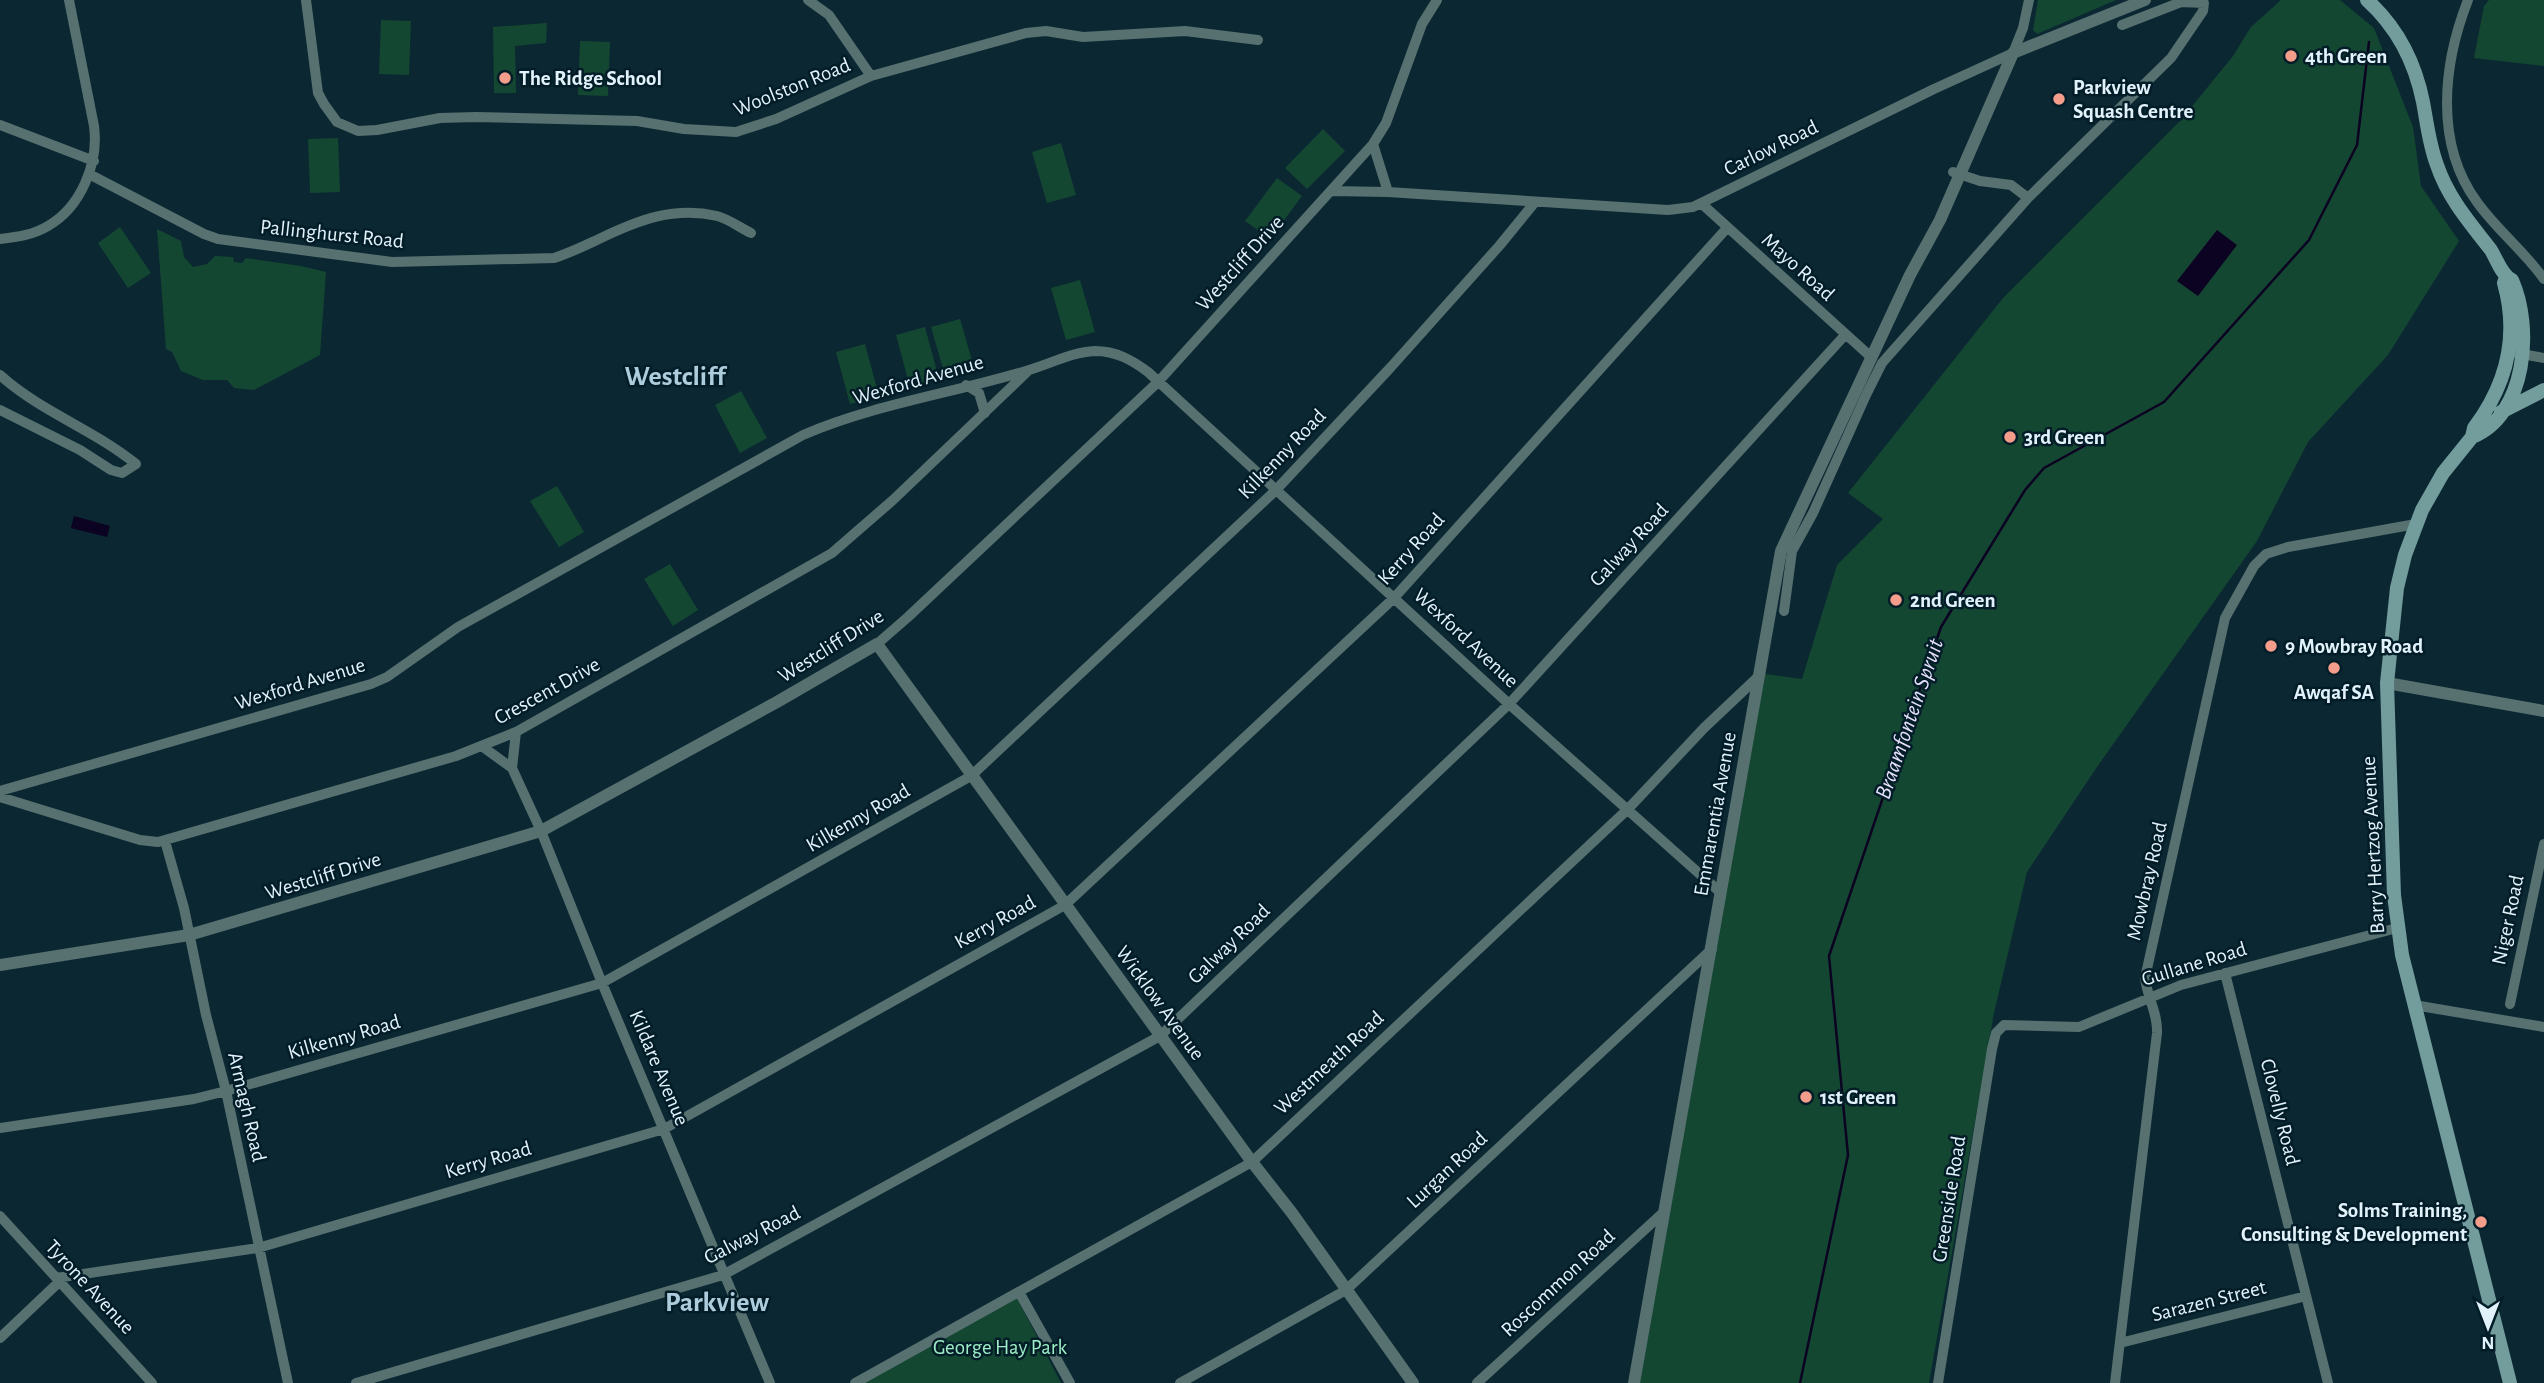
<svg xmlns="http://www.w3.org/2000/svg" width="2544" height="1383" viewBox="0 0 2544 1383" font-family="'Alegreya Sans',sans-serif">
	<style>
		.green { fill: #144732 }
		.water { fill: #0c0221 }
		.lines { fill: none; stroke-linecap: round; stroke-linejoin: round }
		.stream { stroke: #0c0221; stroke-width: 2.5 }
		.minor { stroke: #577070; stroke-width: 10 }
		.tertiary { stroke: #577070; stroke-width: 12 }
		.secondary { stroke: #739c9c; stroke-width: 14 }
		.poi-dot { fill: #f49d8b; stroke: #021d28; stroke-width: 2.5 }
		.labels { text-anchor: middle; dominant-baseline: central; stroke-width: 5; stroke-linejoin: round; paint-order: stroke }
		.poi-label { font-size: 21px; font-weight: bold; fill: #e2f2fa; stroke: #021d28; text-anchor: start }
		.street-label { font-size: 21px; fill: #e2f2fa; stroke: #021d28 }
		.park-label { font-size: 21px; fill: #9dedc6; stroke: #021d28 }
		.water-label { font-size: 23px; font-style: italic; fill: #e5e0fc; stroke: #021d28 }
		.district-label { font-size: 28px; font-weight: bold; fill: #aecddc; stroke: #021d28 }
	</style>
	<rect width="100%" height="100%" fill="#0b2732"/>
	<path class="green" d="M2038,0h78l-79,34 -4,-4z
		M2281,0h59l34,28 39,99 8,59 38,55 -71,114 -80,87 -51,99 -160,226 -70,105 -33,141 -65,370h-297l133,-709 37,5 35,-114 46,-46 -35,-26 155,-195 177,-177 53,-65 18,-29z
		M2489,0h55v66l-70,-8 10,-52z
		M381,20l30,1 -2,54 -30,-1z
		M547,23l-1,20 -31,3 1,47h-22l-1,-66z
		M580,41l30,1 -2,54 -30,-1z
		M1323,129l22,22 -38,38 -22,-21z
		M338,138l2,54 -30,1 -2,-54z
		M1061,143l15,52 -29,8 -15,-51z
		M1277,178l25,18 -32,43 -25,-18z
		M120,227l31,46 -23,15 -30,-45z
		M157,229l24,12 3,16 9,10 14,-3 8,-8 18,1 1,5 8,1 4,-5 55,8 25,6 -6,83 -66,35 -20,-2 -7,-8h-24l-22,-9 -9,-19 -6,-3z
		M1080,280l15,52 -29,8 -15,-52z
		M960,319l15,52 -29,8 -15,-52z
		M925,327l14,52 -29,8 -14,-52z
		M865,344l14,52 -29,8 -14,-52z
		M741,391l26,47 -27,15 -25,-48z
		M557,486l27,46 -25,15 -29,-46z
		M670,564l28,46 -25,16 -29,-47z
		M1016,1296l45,87h-202z"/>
	<path class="water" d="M2217,230l20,15 -39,51 -21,-15z
		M74,516l36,10 -3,11 -36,-9z"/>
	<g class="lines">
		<path class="stream" d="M1800,1383l48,-228 -19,-199 112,-329 84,-137 19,-22 120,-66 145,-162 48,-95 12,-103"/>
		<path class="minor" d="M306,0l12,93 6,11 13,18 21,9 19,-1 63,-12 36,-1 161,4 47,8 52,3 40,-13 95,-43 155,-43 20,-2 37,6 102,-6 73,9
			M808,0l21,15 42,61
			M2468,0c-25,64 -34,143 9,202 20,28 47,49 67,77
			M0,125l94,36
			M1373,144l15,48
			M1953,172l27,9 31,4 17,13
			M89,174l115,60 14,5 174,23 162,-4c16,-5 30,-12 45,-19 39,-19 75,-33 118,-23 12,3 23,12 34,17
			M1331,191l57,1 280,18 25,-3 241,-118 79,-36 10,-25 6,-28
			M1702,204l169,153
			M0,239c17,-2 33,-4 48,-13 33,-19 51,-63 46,-100l-25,-126
			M2516,353l28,5
			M0,375c41,37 93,54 136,89l-14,9 -11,-3 -31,-20 -80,-40
			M966,385l13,8 6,20
			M1784,611l8,-60 21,-38 53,-118 16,-32 146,-165 143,-140 32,-47 1,-8 -23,-1 -59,23
			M877,644l31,-27 250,-235 215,-238 13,-21 36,-99 15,-24
			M483,747l29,21 29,63 61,152 168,400
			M512,768l4,-36
			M0,791l371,-107 16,-7 71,-50 345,-192c72,-31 151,-42 226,-65 21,-6 43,-18 66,-19 21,0 37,9 53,21l361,332 212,189
			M0,797l140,43 18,2 298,-86 60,-24 316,-179 61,-53 134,-128
			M165,841l19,67 22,107 20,76 62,292
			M2225,973l103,410
			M2510,1004l34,-160
			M2414,1005l130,22
			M0,1128l194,-29 32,-8 376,-108 369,-207 304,-285 116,-124 109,-122 35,-43
			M0,1216l152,167
			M56,1278l202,-30 406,-119 401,-224 329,-307 333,-370
			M1019,1292l51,91
			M0,1338l59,-56
			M2120,1343l186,-47
			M356,1383l367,-108 437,-239 349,-332 336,-369
			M855,1383l397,-221 376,-353 76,-81 55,-52
			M1180,1383l166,-93 366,-341
			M1477,1383l188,-172
			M1938,1383l54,-334 4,-16 8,-8 75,2 102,-42 216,-57
			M2115,1383l42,-350c1,-20 -10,-36 -12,-55l80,-360 29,-52 12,-12 22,-7 128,-23"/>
		<path class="tertiary" d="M2387,683l157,28
			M0,965l189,-30 352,-104 236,-129 100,-58 375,518 40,51 121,170
			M1634,1383l147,-832 129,-276 30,-55 73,-167 132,-53"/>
		<path class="secondary" d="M2367,0c30,27 48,62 56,102 4,21 6,42 14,63 11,33 33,58 54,85 6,10 11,26 21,30 21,47 15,135 -40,157
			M2506,277l-2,6c15,53 3,101 -30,145l-2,9 -29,36 -21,37 -17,45 -8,33 -10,95 7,212 8,60 108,428
			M2501,412l43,-22"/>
	</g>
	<g class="poi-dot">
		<circle cx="2291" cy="56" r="7"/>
		<circle cx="505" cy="78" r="7"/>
		<circle cx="2059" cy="99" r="7"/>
		<circle cx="2010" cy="437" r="7"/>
		<circle cx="1896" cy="600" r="7"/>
		<circle cx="2271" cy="646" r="7"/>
		<circle cx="2334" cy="668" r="7"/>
		<circle cx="1806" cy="1097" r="7"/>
		<circle cx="2481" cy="1222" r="7"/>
	</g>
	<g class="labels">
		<g class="poi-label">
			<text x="2305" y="56">4th Green</text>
			<text x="519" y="78">The Ridge School</text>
			<text x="2073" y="87">Parkview<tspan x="2073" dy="24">Squash Centre</tspan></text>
			<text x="2024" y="437">3rd Green</text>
			<text x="1910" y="600">2nd Green</text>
			<text x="2285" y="646">9 Mowbray Road</text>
			<text x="2334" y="692" text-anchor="middle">Awqaf SA</text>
			<text x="1820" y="1097">1st Green</text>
			<text x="2467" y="1210" text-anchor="end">Solms Training,<tspan x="2467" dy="24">Consulting &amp; Development</tspan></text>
		</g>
		<g class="street-label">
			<text transform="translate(792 87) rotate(-22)">Woolston Road</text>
			<text transform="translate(1771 148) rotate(-26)">Carlow Road</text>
			<text transform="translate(332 234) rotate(6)">Pallinghurst Road</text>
			<text transform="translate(1240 263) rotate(-48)">Westcliff Drive</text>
			<text transform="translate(1798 267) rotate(42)">Mayo Road</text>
			<text transform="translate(918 380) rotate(-16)">Wexford Avenue</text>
			<text transform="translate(1282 454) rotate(-46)">Kilkenny Road</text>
			<text transform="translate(1629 545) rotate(-47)">Galway Road</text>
			<text transform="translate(1411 549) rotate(-48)">Kerry Road</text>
			<text transform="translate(1466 638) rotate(43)">Wexford Avenue</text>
			<text transform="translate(831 646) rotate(-32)">Westcliff Drive</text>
			<text transform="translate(300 684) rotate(-17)">Wexford Avenue</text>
			<text transform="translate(547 691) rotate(-29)">Crescent Drive</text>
			<text transform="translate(1715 814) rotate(-80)">Emmarentia Avenue</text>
			<text transform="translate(858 818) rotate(-30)">Kilkenny Road</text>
			<text transform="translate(2373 845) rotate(-93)">Barry Hertzog Avenue</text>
			<text transform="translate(323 876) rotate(-17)">Westcliff Drive</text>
			<text transform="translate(2147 881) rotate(-77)">Mowbray Road</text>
			<text transform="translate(2508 920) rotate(-78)">Niger Road</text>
			<text transform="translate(995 922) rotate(-29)">Kerry Road</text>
			<text transform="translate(1229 944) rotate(-44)">Galway Road</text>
			<text transform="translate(2194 964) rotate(-17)">Gullane Road</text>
			<text transform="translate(1160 1003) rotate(54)">Wicklow Avenue</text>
			<text transform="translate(344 1037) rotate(-16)">Kilkenny Road</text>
			<text transform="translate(1329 1063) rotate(-43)">Westmeath Road</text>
			<text transform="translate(659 1068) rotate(67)">Kildare Avenue</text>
			<text transform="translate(247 1107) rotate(77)">Armagh Road</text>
			<text transform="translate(2280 1112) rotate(76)">Clovelly Road</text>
			<text transform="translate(488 1160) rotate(-16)">Kerry Road</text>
			<text transform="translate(1447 1170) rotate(-43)">Lurgan Road</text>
			<text transform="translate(1949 1199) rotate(-81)">Greenside Road</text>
			<text transform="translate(752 1235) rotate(-27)">Galway Road</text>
			<text transform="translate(1558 1283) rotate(-43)">Roscommon Road</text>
			<text transform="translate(90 1287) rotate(47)">Tyrone Avenue</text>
			<text transform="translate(2209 1301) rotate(-14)">Sarazen Street</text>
		</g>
		<g class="park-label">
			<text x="1000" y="1347">George Hay Park</text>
		</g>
		<g class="water-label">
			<text transform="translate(1910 719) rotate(-71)">Braamfontein Spruit</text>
		</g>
		<g class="district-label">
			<text x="675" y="377">Westcliff</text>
			<text x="717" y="1303">Parkview</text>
		</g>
	</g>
	<g transform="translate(2488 1327) rotate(180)" stroke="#021d28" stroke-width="5" paint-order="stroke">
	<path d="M0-5L12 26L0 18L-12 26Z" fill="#e2f2fa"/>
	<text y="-10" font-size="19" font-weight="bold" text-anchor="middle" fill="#e2f2fa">N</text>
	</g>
</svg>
